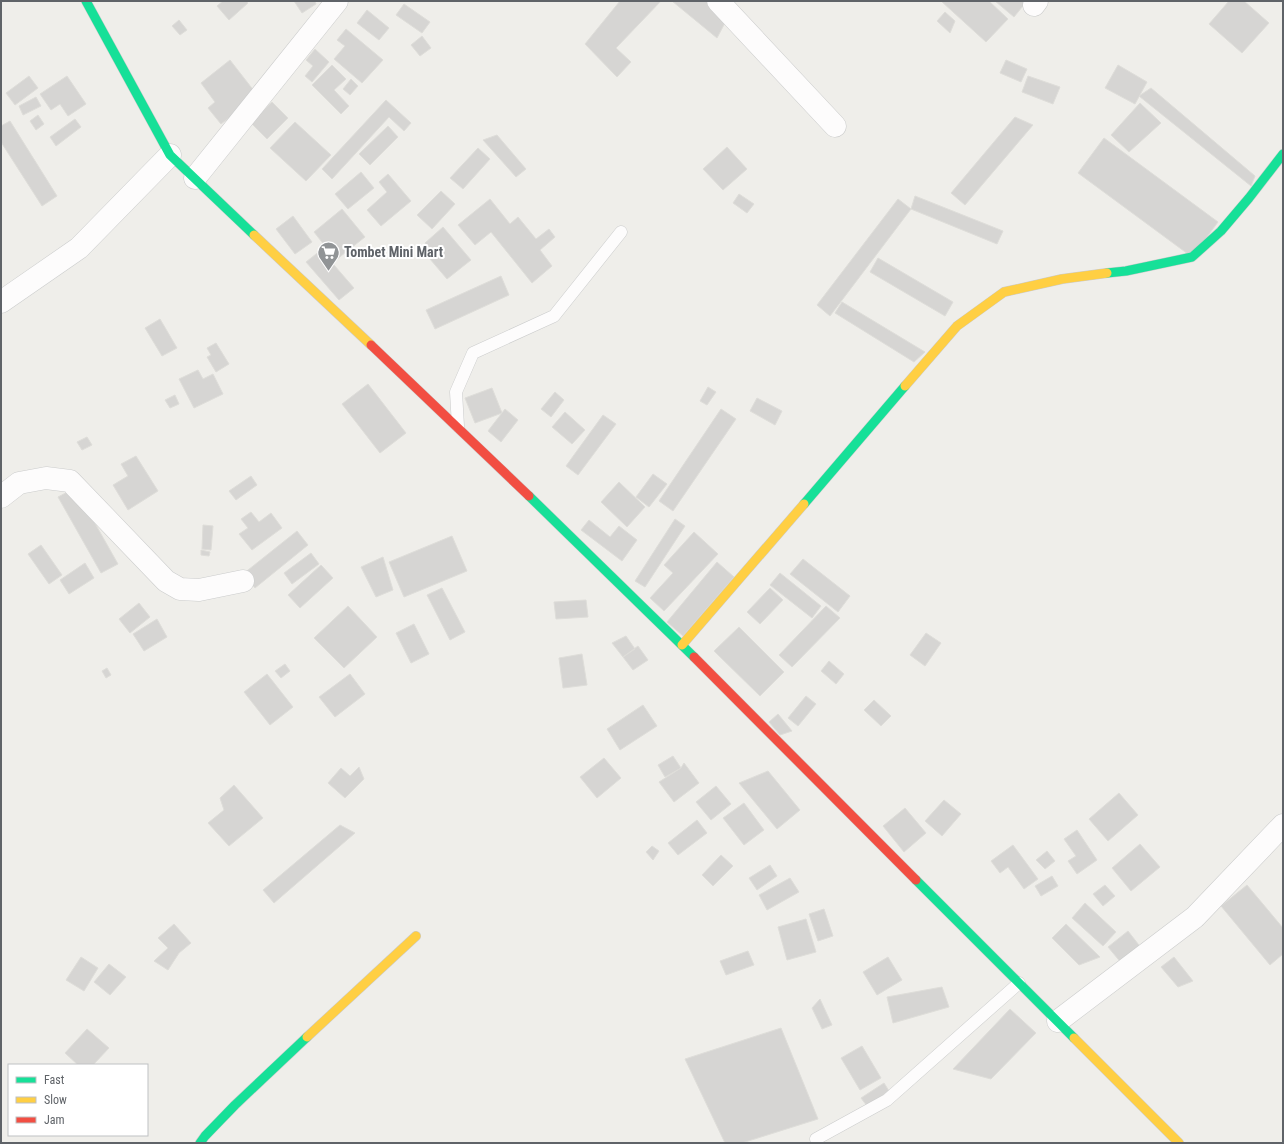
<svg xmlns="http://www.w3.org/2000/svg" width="1284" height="1144" viewBox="0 0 1284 1144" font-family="'Roboto Condensed',sans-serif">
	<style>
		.building { fill: #d6d5d3; stroke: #deddd9 }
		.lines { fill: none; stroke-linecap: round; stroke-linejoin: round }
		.lane-casing { stroke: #cbcccc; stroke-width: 13 }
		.street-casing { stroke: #cbcccc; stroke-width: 23 }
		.fast-casing { stroke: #cacacb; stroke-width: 10 }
		.slow-casing { stroke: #cacacb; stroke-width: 10 }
		.jam-casing { stroke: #cacacb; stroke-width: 10 }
		.lane { stroke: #fdfcfc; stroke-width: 12 }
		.street { stroke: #fdfcfc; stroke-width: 22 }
		.fast { stroke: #16e098; stroke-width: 9 }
		.slow { stroke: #ffcf43; stroke-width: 9 }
		.jam { stroke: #f24e42; stroke-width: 9 }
		.labels { text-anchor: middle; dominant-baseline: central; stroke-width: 4; stroke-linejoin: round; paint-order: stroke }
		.poi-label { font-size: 14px; font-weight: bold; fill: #5f6368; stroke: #fff; text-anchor: start }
	</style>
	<rect width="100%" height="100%" fill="#efeeea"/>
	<path class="building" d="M223,1h23l2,2 -19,17 -12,-14z
		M294,1h21l1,3 -14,9z
		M620,1h41l-45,47 15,14 -14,15 -32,-33z
		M672,1h36l19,18 -10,19z
		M941,1h48l19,18 -22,23z
		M995,1h32l-13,16z
		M1229,1h15l25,22 -27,30 -33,-29z
		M404,4l26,18 -8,11 -26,-18z
		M367,10l22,18 -10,12 -22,-17z
		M945,12l10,9 -5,12 -13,-12z
		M179,20l8,10 -7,5 -8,-9z
		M346,29l37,31 -21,23 -28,-24 11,-13 -8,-6z
		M422,36l9,12 -11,8 -9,-11z
		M315,49l14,13 -17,20 -7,-6 8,-10 -7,-6z
		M230,60l28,36 -37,28 -13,-16 7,-6 -14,-19z
		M1006,60l21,9 -6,13 -21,-9z
		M332,65l14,14 -12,11 15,16 -8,8 -29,-29z
		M1118,65l29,17 -12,22 -30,-16z
		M29,76l9,12 -23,17 -9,-12z
		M67,76l19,28 -18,12 -8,-12 -9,6 -11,-16z
		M1028,76l32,11 -7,17 -31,-12z
		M351,79l7,7 -8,9 -7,-6z
		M1151,88l104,88 -4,10 -112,-90z
		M36,97l5,9 -18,9 -4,-9z
		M386,100l25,23 -7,8 -15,-14 -57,62 -10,-10z
		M272,102l16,16 -21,21 -16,-16z
		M1140,103l21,20 -32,29 -18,-17z
		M38,115l6,9 -8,6 -6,-9z
		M1015,117l18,8 -68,80 -14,-12z
		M75,119l6,8 -25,19 -6,-9z
		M10,121l47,75 -15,10 -41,-64v-16z
		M295,122l36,33 -25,26 -36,-33z
		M388,126l10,11 -28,28 -11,-11z
		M497,135l29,34 -10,8 -33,-37z
		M1104,138l114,84 -26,35 -114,-84z
		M727,147l20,22 -24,21 -20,-21z
		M478,148l12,11 -27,30 -13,-11z
		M361,172l13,16 -26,21 -13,-15z
		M388,174l23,27 -30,25 -14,-16 20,-18 -8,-10z
		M441,191l14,13 -23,25 -15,-14z
		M739,194l15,10 -7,9 -14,-10z
		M915,196l88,35 -6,13 -86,-35z
		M490,199l20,25 8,-7 18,22 13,-10 6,8 -15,13 12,16 -20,17 -41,-51 -16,13 -17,-20z
		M898,199l13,10 -81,107 -13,-11z
		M342,209l23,28 -29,23 -22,-28z
		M293,216l19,26 -17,12 -19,-25z
		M443,227l28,33 -24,19 -23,-27 5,-4 -4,-5z
		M321,250l33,38 -15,12 -33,-38z
		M878,258l75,44 -8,14 -75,-44z
		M501,276l8,19 -74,34 -9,-19z
		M842,302l83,50 -11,10 -79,-49z
		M160,319l17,29 -15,8 -17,-28z
		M216,343l13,21 -13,8 -9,-15 4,-2 -4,-7z
		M198,370l5,9 10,-5 10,20 -29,14 -15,-29z
		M368,384l38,49 -26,20 -38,-49z
		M708,387l8,5 -9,13 -7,-4z
		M492,388l10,25 -27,10 -10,-25z
		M555,392l9,8 -13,17 -10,-8z
		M175,395l4,9 -9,4 -5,-8z
		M757,398l25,13 -7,14 -25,-14z
		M505,409l13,11 -17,22 -13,-11z
		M721,409l15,10 -63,92 -14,-10z
		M565,412l20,18 -13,14 -20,-17z
		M603,415l13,9 -38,51 -12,-9z
		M87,437l5,8 -10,5 -5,-8z
		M136,456l22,35 -30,19 -15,-25 15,-9 -7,-12z
		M653,474l14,10 -18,23 -13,-10z
		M251,476l6,9 -21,15 -7,-9z
		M619,482l26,25 -18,20 -26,-25z
		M75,488l43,76 -17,9 -43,-76z
		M251,512l8,10 12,-9 11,15 -30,22 -13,-16 9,-6 -7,-9z
		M675,519l10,7 -40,61 -10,-6z
		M589,520l21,17 9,-11 18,14 -15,21 -41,-31z
		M203,525l10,1 -2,24 -9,-1z
		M297,531l11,14 -53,43 -12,-14z
		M694,532l24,22 -54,57 -14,-13 23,-25 -9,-8z
		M452,536l15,35 -63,26 -15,-35z
		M41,545l21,30 -13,9 -21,-30z
		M201,550l9,2 -1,4 -8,-1z
		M311,553l8,11 -27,20 -8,-11z
		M383,557l10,33 -17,7 -15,-30z
		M803,559l47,37 -12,16 -48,-38z
		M717,562l17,15 -51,59 -16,-14z
		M85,563l9,15 -25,16 -9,-14z
		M321,565l12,13 -33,30 -12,-13z
		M780,573l41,33 -9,12 -42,-33z
		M442,588l23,44 -15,8 -23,-45z
		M770,588l13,12 -23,24 -13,-12z
		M586,600l2,17 -32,2 -2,-17z
		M139,603l11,14 -20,16 -11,-14z
		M348,606l29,31 -33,31 -30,-30z
		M826,606l14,12 -48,49 -13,-12z
		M157,619l10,18 -23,14 -11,-17z
		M414,624l15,30 -18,9 -15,-30z
		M739,627l45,45 -24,24 -46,-45z
		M926,633l15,10 -16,23 -15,-11z
		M626,636l9,13 -12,8 -11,-14z
		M638,646l10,14 -15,10 -10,-13z
		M582,654l5,31 -24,3 -4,-30z
		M829,661l15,13 -8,10 -15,-13z
		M285,664l5,7 -9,7 -6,-7z
		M107,668l4,7 -5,3 -4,-7z
		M267,674l26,33 -23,18 -26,-33z
		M350,674l15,20 -30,23 -16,-20z
		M806,696l10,8 -18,22 -10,-8z
		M874,700l17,16 -10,10 -17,-16z
		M643,705l14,21 -37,24 -13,-21z
		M778,714l14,17 -12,4 -11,-13z
		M673,756l8,12 -16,9 -7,-12z
		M604,758l17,20 -24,20 -17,-21z
		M684,763l15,20 -25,19 -15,-20 22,-14z
		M359,767l5,12 -19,19 -17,-15 13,-15 9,8z
		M768,771l32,39 -23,19 -38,-46z
		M234,785l29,33 -34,28 -21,-23 16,-13 -4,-12z
		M716,786l15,18 -20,16 -15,-18z
		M1119,793l19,22 -30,26 -19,-22z
		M944,800l17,14 -19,22 -17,-15z
		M744,803l20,27 -20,15 -21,-27z
		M905,808l21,25 -22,19 -21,-26z
		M697,820l10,13 -29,22 -10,-12z
		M340,825l15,8 -81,70 -11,-13z
		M1077,830l20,30 -20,14 -9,-13 8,-5 -12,-17z
		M1140,844l20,23 -29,24 -19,-23z
		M1013,845l25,34 -14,10 -16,-22 -8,6 -9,-12z
		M652,846l7,5 -6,9 -7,-8z
		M1047,851l8,10 -10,8 -9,-9z
		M721,855l12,11 -20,20 -11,-11z
		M770,865l7,11 -20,14 -8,-12z
		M1052,876l6,10 -17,10 -6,-10z
		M790,878l9,14 -32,18 -8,-15z
		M1105,885l10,11 -12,10 -10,-12z
		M1247,885l36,43v26l-13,11 -49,-59z
		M1085,903l31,29 -13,14 -31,-28z
		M824,909l9,27 -15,5 -9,-27z
		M806,919l10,33 -29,8 -9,-33z
		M174,924l17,19 -12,10 -11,17 -14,-9 14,-13 -10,-10z
		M1066,924l34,33 -21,8 -27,-27z
		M1128,931l14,18 -19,16 -15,-18z
		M748,951l6,14 -28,10 -6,-14z
		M81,957l17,11 -14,23 -18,-11z
		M888,957l14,23 -25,15 -14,-23z
		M1174,957l19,24 -15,6 -17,-20z
		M109,964l17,13 -16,18 -16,-13z
		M942,987l7,20 -56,16 -6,-26z
		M820,999l12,26 -10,4 -10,-21z
		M1010,1009l26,24 -45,46 -38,-10z
		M781,1028l37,91 -76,24h-17l-40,-84z
		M87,1029l22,19 -16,17h-15l-13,-12z
		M862,1046l19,32 -21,12 -19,-32z
		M884,1083l5,8 -22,15 -6,-8z"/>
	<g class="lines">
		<defs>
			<path id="lane" d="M458,426l-2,-34 17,-39 81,-37 67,-84
				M816,1139l71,-39 132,-117"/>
			<path id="street" d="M718,1l117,125
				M1034,5l3,-4
				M195,178l142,-177
				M1,302l78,-54 91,-93
				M1,497l18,-14 27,-5 24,3 96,100 14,8 19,1 44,-9
				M1058,1021l137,-104 88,-92"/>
			<path id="fast" d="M86,1l84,154 84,80
				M1107,273l19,-2 66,-14 29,-26 28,-33 34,-44
				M529,496l165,161
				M804,504l101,-118
				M916,880l158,158
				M200,1143l5,-7 30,-31 72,-68"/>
			<path id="slow" d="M254,235l117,110
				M905,386l52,-60 47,-34 58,-13 45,-6
				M682,645l122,-141
				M307,1037l109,-101
				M1074,1038l105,105"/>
			<path id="jam" d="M371,345l158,151
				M694,657l222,223"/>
		</defs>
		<use href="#lane" class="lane-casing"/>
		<use href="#street" class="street-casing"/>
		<use href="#fast" class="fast-casing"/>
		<use href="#slow" class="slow-casing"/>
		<use href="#jam" class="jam-casing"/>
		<use href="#lane" class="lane"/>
		<use href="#street" class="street"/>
		<use href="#fast" class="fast"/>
		<use href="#slow" class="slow"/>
		<use href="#jam" class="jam"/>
	</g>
	<defs>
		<symbol id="supermarket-pin" viewBox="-11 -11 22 30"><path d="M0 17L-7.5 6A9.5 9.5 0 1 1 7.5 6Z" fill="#919496" stroke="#fff"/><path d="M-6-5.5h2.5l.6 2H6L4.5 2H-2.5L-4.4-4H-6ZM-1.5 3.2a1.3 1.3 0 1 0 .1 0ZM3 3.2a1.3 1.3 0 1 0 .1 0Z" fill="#fff"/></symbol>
	</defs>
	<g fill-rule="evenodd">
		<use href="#supermarket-pin" x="316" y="240" width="25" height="34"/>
	</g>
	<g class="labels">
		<g class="poi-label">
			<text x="344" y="252">Tombet Mini Mart</text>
		</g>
	</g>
	<rect width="1284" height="1144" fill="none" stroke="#5f6368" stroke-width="4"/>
	<rect x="8" y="1064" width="140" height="72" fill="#ffffff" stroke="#bfc1c3"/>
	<rect x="16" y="1077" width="20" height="6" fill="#16e098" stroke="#bfc1c3"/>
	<text x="44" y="1084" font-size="12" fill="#5f6368">Fast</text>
	<rect x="16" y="1097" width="20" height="6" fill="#ffcf43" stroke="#bfc1c3"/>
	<text x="44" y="1104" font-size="12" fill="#5f6368">Slow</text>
	<rect x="16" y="1117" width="20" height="6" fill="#f24e42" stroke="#bfc1c3"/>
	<text x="44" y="1124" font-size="12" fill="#5f6368">Jam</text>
</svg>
